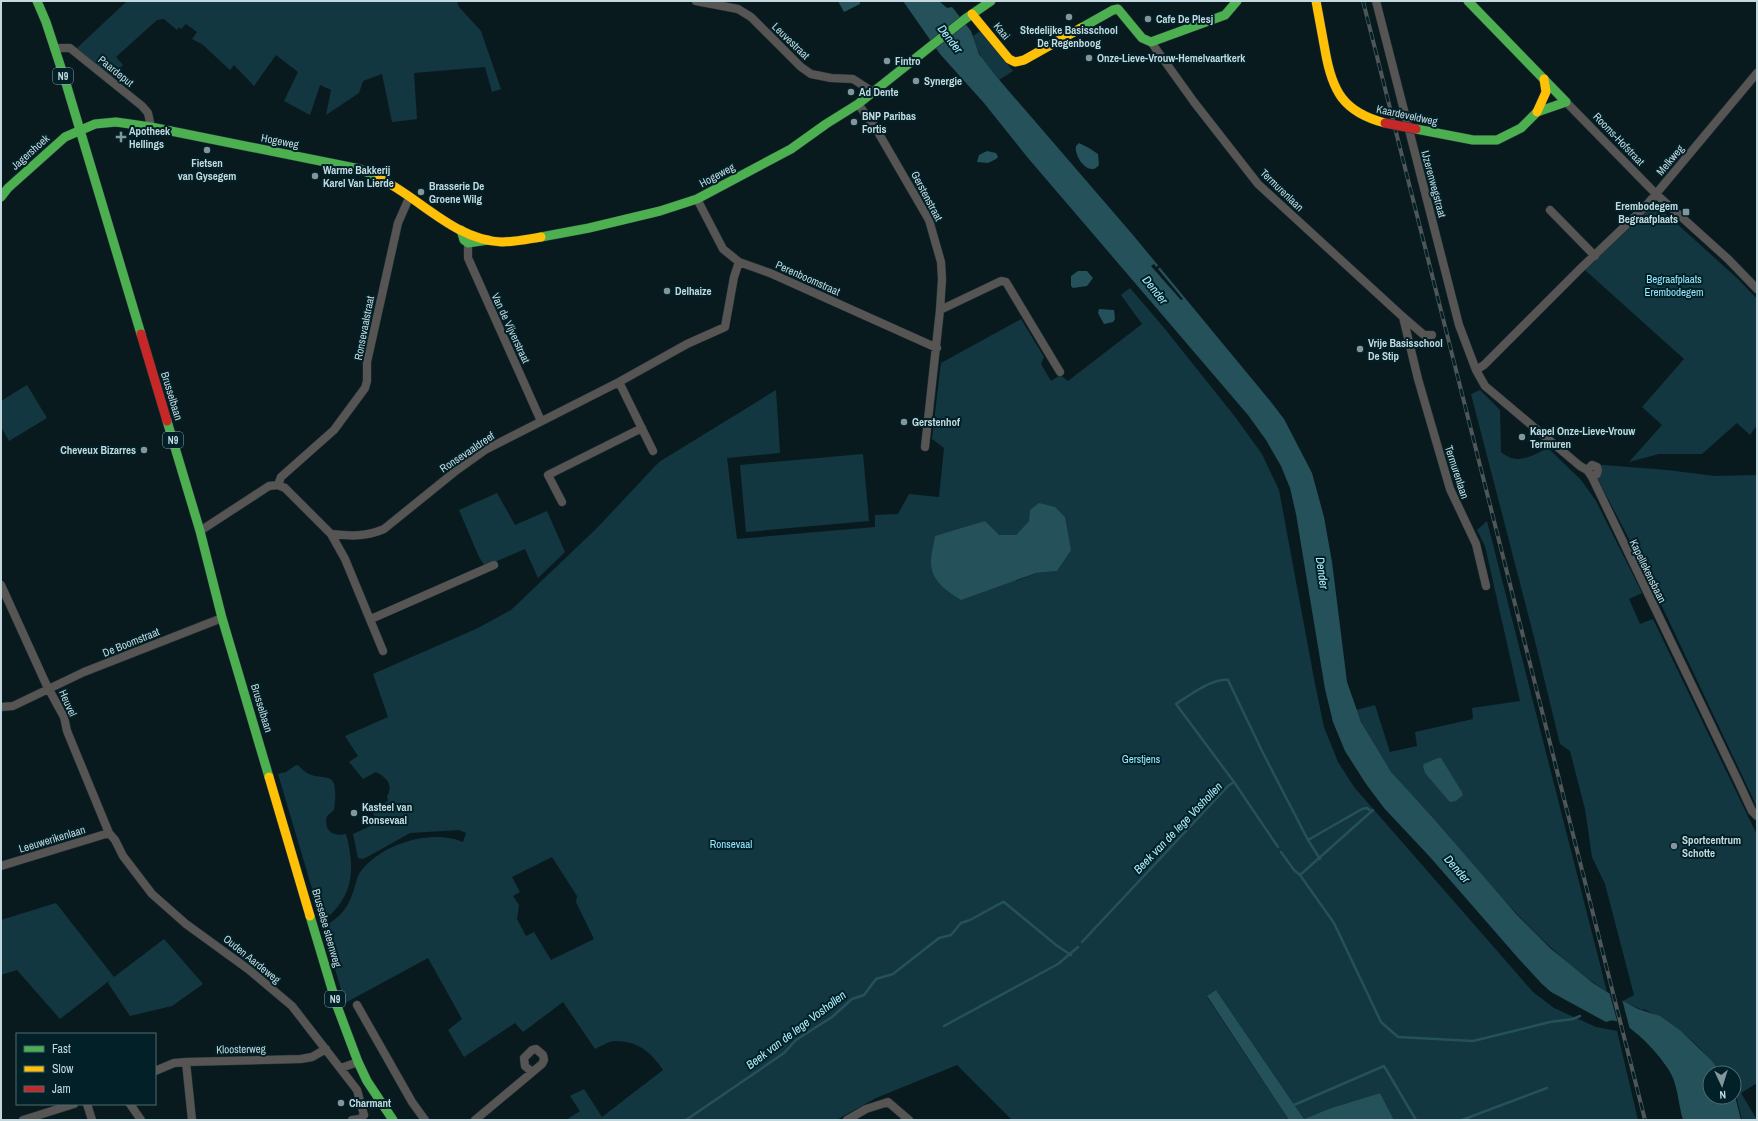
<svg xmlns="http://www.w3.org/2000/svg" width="1758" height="1121" viewBox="0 0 1758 1121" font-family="'Archivo Narrow',sans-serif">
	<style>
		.green { fill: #133740; fill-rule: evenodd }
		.water { fill: #25515b }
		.pier { fill: #091a1f }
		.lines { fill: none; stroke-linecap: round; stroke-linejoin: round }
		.stream { stroke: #25515b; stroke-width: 2.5 }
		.street-casing { stroke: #253438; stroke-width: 9 }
		.fast-casing { stroke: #253438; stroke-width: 10 }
		.slow-casing { stroke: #253438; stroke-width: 10 }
		.jam-casing { stroke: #253438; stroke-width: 10 }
		.street { stroke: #575454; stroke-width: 8 }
		.fast { stroke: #4caf50; stroke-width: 9 }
		.slow { stroke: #ffc107; stroke-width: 9 }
		.jam { stroke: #c62828; stroke-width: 9 }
		.rail-casing { stroke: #4f5657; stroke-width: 4 }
		.rail { stroke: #012027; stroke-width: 2.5; stroke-dasharray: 8; stroke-linecap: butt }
		.jam-bridge-casing { stroke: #253438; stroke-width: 10; stroke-linecap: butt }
		.jam-bridge { stroke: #c62828; stroke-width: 9 }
		.poi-dot { fill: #83969c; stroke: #012027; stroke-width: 1.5 }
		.labels { text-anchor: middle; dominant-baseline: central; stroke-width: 4; stroke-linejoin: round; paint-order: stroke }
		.shield { fill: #012027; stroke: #8aa2a8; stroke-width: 1 }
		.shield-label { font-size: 10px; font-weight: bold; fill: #c4d9df }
		.poi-label { font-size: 11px; font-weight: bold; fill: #c4d9df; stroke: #012027; text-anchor: start }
		.street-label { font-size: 11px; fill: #c4d9df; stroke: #012027 }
		.park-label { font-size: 11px; fill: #99e9fe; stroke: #012027 }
		.water-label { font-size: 12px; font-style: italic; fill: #afedfe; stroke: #012027 }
	</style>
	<rect width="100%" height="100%" fill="#091a1f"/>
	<path class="green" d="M127,1h330l2,6 22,24 20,58 -9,3 -7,-25 -71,6 3,46 -25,3 -10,-48 -19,7 -4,12 -33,22 5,-25 -11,-5 -10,30 -26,-14 14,-29 -22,-17 -22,31 -20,-21 -4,5 -28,-26 -10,-5 5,-7 -11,-8 -5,5 -2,-2 -2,3 -13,-11 -7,1 -41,37 7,8 -11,11 -36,-27z
		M980,31l33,40 -14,9c-12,-13 -22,-27 -26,-44z
		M1655,204l83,75 19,20v126l-7,10 -13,-12 -35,31h-43l-30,8 33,-37 -20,-18 42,-48 -99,-89z
		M1130,288l35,41 71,89 26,36 17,36 36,194 9,43 14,35 16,25 179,205 21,16 42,19 21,4 21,89h-244l-14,-27 -49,15 -27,11 -88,-129 -9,7 82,123h-277l-55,-55 -81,33 -40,22h-270l14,-9 -10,-15 14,-7 18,28 61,-47c-12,-18 -25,-29 -48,-29 -6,0 -14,5 -20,8l-32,-47 -40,30 -8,-9 -51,34 -16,-27 14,-11 -34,-61 -83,45 -22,-75c14,-10 23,-16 29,-33 3,-7 4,-15 7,-21 19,-29 71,-46 104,-32l3,-9 -7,-3 -49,3 -41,23 -6,3 -5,-1 -5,-24 24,-11 -4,-10 5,-3 -1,-3 11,-6 -1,-5c7,-11 -1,-19 -11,-24l-13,7 -14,-17 9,-6 -13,-20 43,-19 -15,-43 105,-46 33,-18 86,-82 62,-66 117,-72 4,63 -53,5 10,81 138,-12v-12l23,-1 11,-20 30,3 5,-49 -12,-9 9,-76 80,-44 23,38 -3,7 10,17 9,-6 8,6 74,-57 -21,-29zM1029,521l28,50 -21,2 -20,8 -17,-46h17zM552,857l25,39 -1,6 18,37 -43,21 -17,-28 -8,4 -9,-17 2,-14 -6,-9 7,-4 -8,-15z
		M27,385l20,33 -38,23 -8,-14v-26z
		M1480,390l20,20 1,42c17,14 30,4 47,-4l33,32 15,21 46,92 -13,6 11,25 13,-5 104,216v248l-16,10 16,27h-15l-6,-25 -2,-3v-19h-13c-21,-27 -46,-51 -78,-64l-1,1 -19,-9 11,-6 -29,-111 -13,-27 -7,-48 -15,-58 -10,-7 -26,-107 -63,-243z
		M863,454l6,67 -123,11 -6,-67z
		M1590,464l77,6 48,6 42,-1v332l-116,-245z
		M497,493l18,32 32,-14 18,41 -27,26 -13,-29 -40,17 -6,-9 -20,-47z
		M1487,521l120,471c-65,-43 -114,-104 -164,-163 -16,-20 -37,-37 -53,-58 -14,-19 -25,-40 -34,-61l19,-5 15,47 27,-6 -2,-14 58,-13 -1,-11 48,-7 -35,-155 -8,-16z
		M296,765l3,1c20,24 42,-8 35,44l-7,6c-4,14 6,21 19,18 10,37 7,64 -24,88l-44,-148 8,-2z
		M56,903l58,74 50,-38 39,45 -31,22 -42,10 -22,-33 1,-2 -49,38 -43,-49 -16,5v-55z"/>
	<path class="water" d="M838,1h22v3l-16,8z
		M903,1h36l8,7 5,-1 19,24 8,23 16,21 138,160 138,167 13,17 28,54 12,44 8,45 15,120 14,40 30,50 44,48 82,95 33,33 43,35 14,9 31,17 22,7 21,15 31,30 9,12h-11v24h24v-5l7,28h-58c-4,-14 -5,-29 -10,-42 -6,-16 -41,-55 -58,-57 -2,-1 -6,0 -9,1l-55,-30 -9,-8 -24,-26 -88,-101 -46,-49 -18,-24 -21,-33 -12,-29 -8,-33 -29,-175 -6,-26 -9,-22 -15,-26 -18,-25 -220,-257 -44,-55 -44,-49z
		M1079,143l10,5 9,6 1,11c-10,13 -25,-8 -23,-19z
		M987,151l9,2 2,4 -2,2 -8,4 -11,-1 2,-7z
		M1078,271h9l6,7 -6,8 -14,2 -2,-2v-10z
		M1099,309l15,1 1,9 -2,3 -9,2 -6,-11z
		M1039,503l16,4 10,10 6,33 -14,21 -21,2 -75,27c-14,-9 -30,-19 -30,-38 0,-8 3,-18 4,-26l50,-15 14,14h17l13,-14 1,-11z
		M1438,758h3l21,34 1,3 -7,6 -6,1 -2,-2 -23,-27 -2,-7 1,-2z
		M1216,990l88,129 27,-11 49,-15 14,27h-105l-82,-124z"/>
	<path class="pier" d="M1154,264l2,3 3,-2 2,1 -3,3 25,30 -2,1 -30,-34z
		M1609,991l13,8 8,31 -12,-6z"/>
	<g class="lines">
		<path class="stream" d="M1234,782l-58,-78c12,-8 38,-27 52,-24l34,71 46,89
			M1281,852l13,18 6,5 73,-65
			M1320,859l-12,-19 54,-31 5,-1 4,3
			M1300,875l34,48 47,99 17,15 75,4 77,-19 23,-3 7,-3
			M1082,942l146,-156 6,-4 44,65
			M944,1026l114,-62 20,-17
			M1294,1105l90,-39 32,54
			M686,1120l98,-67 12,-13 36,-23 20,-18 12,-4 12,-16 17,-5 46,-36 12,-3 10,-12 9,-3 31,-17 3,-1 52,43 15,10
			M1462,1120l85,-32"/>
		<defs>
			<path id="street" d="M696,1l42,8 13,8 50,50 10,7 20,4 22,1 20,13
				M1376,1l83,324 17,45 9,16 95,80 7,4 5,7 146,304 14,30 5,5
				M1151,42l43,60 64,82 145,133 21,18h8
				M54,48h16l72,58 6,7 3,14
				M1566,102l90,92 72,65 29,30
				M858,104l17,23 54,93 12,42 1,17 -2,31 -15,137
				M697,199l26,50 16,13 31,11 167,75
				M1550,210l45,46
				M468,243v15l73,163
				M940,310l61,-29 5,1 54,90
				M1403,317l15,62 32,110 26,55 10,42
				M1476,370l8,-5 96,-96 65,-62 112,-134
				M619,382l34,69
				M1587,470l5,-5 5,2 1,3 -1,4 -5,3
				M278,485l7,3 46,46c19,2 35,3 53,-5l73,-59 28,-20 134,-68 68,-38 38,-17 9,-50 5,-15
				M278,485l3,-8 53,-47 31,-42 2,-7v-19l31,-139 11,-25
				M562,502l-14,-27 94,-47
				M200,531l69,-45 9,-1
				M331,534l14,25 38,92
				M1,585l45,99 18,33 3,14 42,102 6,7 8,16 29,38 34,30 62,45 44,37 65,84 7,25
				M371,619l123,-54
				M1,707l12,-1 71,-34 138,-54
				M1,866l108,-33
				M357,1005l55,97 13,18
				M186,1062l6,58
				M341,1068l17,-6
				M155,1071l19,-8 12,-1 115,-3 11,-2 14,-8
				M87,1104l5,16
				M130,1104l11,16
				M23,1120l51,-16
				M352,1120l8,-1 4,-4
				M475,1120l67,-56 2,-4 -1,-5 -7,-6 -4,1 -8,8 1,8 7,6
				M847,1120l19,-11 22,-7 21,18"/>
			<path id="fast" d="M37,1l9,21 19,58 76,254
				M1081,28l32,-18 5,-1 24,29 9,4 74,-27 12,-14
				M1416,129l57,11h24l24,-12 16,-16 29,-10 -98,-101
				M1,197l7,-9 57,-51 30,-13 21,-2 35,5 209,42 19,9
				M461,230l3,10 4,3 20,-3
				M541,237l48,-9 71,-17 37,-12 94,-50 35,-25 32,-20 107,-85 26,-18
				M167,421l33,110 22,87 47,159
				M310,916l27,90 21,56 9,19 26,39"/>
			<path id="slow" d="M1316,1c3,16 6,33 9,49 7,41 18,62 60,73
				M972,14l37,45 6,3 9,-2 57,-32
				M1537,112l9,-20 -2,-13
				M379,178c40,19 75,62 123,64 13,0 26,-3 39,-5
				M269,777l41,139"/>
			<path id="jam" d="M141,334l26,87"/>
		</defs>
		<use href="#street" class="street-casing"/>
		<use href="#fast" class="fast-casing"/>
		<use href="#slow" class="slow-casing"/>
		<use href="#jam" class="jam-casing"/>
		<use href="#street" class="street"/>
		<use href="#fast" class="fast"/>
		<use href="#slow" class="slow"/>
		<use href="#jam" class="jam"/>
		<defs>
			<path id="rail" d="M1363,1l282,1119"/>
		</defs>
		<use href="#rail" class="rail-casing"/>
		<use href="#rail" class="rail"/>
		<defs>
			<path id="jam-bridge" d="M1385,123l31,6"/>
		</defs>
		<use href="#jam-bridge" class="jam-bridge-casing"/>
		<use href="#jam-bridge" class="jam-bridge"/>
	</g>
	<g class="poi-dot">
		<circle cx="1069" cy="17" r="4"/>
		<circle cx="1148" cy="19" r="4"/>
		<circle cx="1089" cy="58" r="4"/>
		<circle cx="887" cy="61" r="4"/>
		<circle cx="916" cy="81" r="4"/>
		<circle cx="851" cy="92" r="4"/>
		<circle cx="854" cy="122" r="4"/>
		<path d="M119 131h4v4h4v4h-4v4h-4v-4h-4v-4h4z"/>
		<circle cx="207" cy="150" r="4"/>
		<circle cx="315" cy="176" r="4"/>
		<circle cx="421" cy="192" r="4"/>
		<rect x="1682" y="208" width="8" height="8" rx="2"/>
		<circle cx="667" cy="291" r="4"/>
		<circle cx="1360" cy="349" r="4"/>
		<circle cx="904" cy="422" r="4"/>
		<circle cx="1522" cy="437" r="4"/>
		<circle cx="144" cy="450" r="4"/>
		<circle cx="354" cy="813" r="4"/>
		<circle cx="1674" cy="846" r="4"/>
		<circle cx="341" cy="1103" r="4"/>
	</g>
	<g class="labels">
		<g class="shield">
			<rect x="53" y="68" width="20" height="16" rx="3"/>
			<rect x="163" y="432" width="20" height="16" rx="3"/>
			<rect x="325" y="991" width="20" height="16" rx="3"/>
		</g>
		<g class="shield-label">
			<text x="63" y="76">N9</text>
			<text x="173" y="440">N9</text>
			<text x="335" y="999">N9</text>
		</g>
		<g class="poi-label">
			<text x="1156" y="19">Cafe De Plesj</text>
			<text x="1069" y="30" text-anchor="middle">Stedelijke Basisschool<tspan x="1069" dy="13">De Regenboog</tspan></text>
			<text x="1097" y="58">Onze-Lieve-Vrouw-Hemelvaartkerk</text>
			<text x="895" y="61">Fintro</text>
			<text x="924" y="81">Synergie</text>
			<text x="859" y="92">Ad Dente</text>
			<text x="862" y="116">BNP Paribas<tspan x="862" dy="13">Fortis</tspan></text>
			<text x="129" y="131">Apotheek<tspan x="129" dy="13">Hellings</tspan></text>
			<text x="207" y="163" text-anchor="middle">Fietsen<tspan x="207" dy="13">van Gysegem</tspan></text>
			<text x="323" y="170">Warme Bakkerij<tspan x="323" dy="13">Karel Van Lierde</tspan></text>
			<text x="429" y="186">Brasserie De<tspan x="429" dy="13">Groene Wilg</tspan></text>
			<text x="1678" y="206" text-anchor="end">Erembodegem<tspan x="1678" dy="13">Begraafplaats</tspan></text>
			<text x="675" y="291">Delhaize</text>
			<text x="1368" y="343">Vrije Basisschool<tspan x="1368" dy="13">De Stip</tspan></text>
			<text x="912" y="422">Gerstenhof</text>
			<text x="1530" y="431">Kapel Onze-Lieve-Vrouw<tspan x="1530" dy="13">Termuren</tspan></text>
			<text x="136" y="450" text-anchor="end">Cheveux Bizarres</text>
			<text x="362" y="807">Kasteel van<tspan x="362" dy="13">Ronsevaal</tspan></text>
			<text x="1682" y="840">Sportcentrum<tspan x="1682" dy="13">Schotte</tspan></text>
			<text x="349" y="1103">Charmant</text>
		</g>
		<g class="street-label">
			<text transform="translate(1002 31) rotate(50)">Kaai</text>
			<text transform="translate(791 41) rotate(44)">Leuvestraat</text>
			<text transform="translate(116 71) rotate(39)">Paardeput</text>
			<text transform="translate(1407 115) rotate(12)">Kaardeveldweg</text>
			<text transform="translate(1619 139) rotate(46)">Rooms-Hofstraat</text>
			<text transform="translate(280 141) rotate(11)">Hogeweg</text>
			<text transform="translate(30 152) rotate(-42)">Jagershoek</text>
			<text transform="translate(1670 160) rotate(-50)">Melkweg</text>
			<text transform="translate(717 175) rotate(-28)">Hogeweg</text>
			<text transform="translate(1434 184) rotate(75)">IJzerenwegstraat</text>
			<text transform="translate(1282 190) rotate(44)">Termurenlaan</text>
			<text transform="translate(927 196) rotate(62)">Gerstenstraat</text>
			<text transform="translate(808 278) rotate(24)">Perenboomstraat</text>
			<text transform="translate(364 328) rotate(-79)">Ronsevaalstraat</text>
			<text transform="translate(511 328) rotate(65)">Van de Vijverstraat</text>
			<text transform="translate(172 396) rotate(73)">Brusselbaan</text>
			<text transform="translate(467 452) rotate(-34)">Ronsevaaldreef</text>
			<text transform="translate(1457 472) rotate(72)">Termurenlaan</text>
			<text transform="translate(1648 571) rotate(64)">Kapellekensbaan</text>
			<text transform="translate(131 642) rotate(-22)">De Boomstraat</text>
			<text transform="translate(68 703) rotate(66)">Heuvel</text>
			<text transform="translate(262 708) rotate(73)">Brusselbaan</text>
			<text transform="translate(52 839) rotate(-17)">Leeuwerikenlaan</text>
			<text transform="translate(327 928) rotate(74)">Brusselse steenweg</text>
			<text transform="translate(252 959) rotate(39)">Ouden Aardeweg</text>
			<text transform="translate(241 1049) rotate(-1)">Kloosterweg</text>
		</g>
		<g class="park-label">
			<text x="1674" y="279">Begraafplaats<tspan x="1674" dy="13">Erembodegem</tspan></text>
			<text x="1141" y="759">Gerstjens</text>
			<text x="731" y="844">Ronsevaal</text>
		</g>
		<g class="water-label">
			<text transform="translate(950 39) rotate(52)">Dender</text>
			<text transform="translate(1155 290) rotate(51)">Dender</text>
			<text transform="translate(1322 573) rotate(82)">Dender</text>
			<text transform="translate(1178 828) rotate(-46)">Beek van de lege Voshollen</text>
			<text transform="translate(1457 869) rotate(49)">Dender</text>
			<text transform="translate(796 1030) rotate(-37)">Beek van de lege Voshollen</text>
		</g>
	</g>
	<rect width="1758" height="1121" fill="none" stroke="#c4d9df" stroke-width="4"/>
	<rect x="16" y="1033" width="140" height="72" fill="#012027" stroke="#4f6a71"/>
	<rect x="24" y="1046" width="20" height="6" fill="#4caf50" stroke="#4f6a71"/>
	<text x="52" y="1053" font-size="12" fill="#c4d9df">Fast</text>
	<rect x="24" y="1066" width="20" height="6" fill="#ffc107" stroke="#4f6a71"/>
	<text x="52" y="1073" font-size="12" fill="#c4d9df">Slow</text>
	<rect x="24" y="1086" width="20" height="6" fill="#c62828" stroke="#4f6a71"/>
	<text x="52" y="1093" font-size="12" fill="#c4d9df">Jam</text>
	<g transform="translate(1722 1085) rotate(176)"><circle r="19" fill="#012027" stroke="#4f6a71"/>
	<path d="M0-3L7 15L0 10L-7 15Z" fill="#83969c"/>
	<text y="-6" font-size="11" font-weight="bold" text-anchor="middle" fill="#c4d9df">N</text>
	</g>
</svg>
